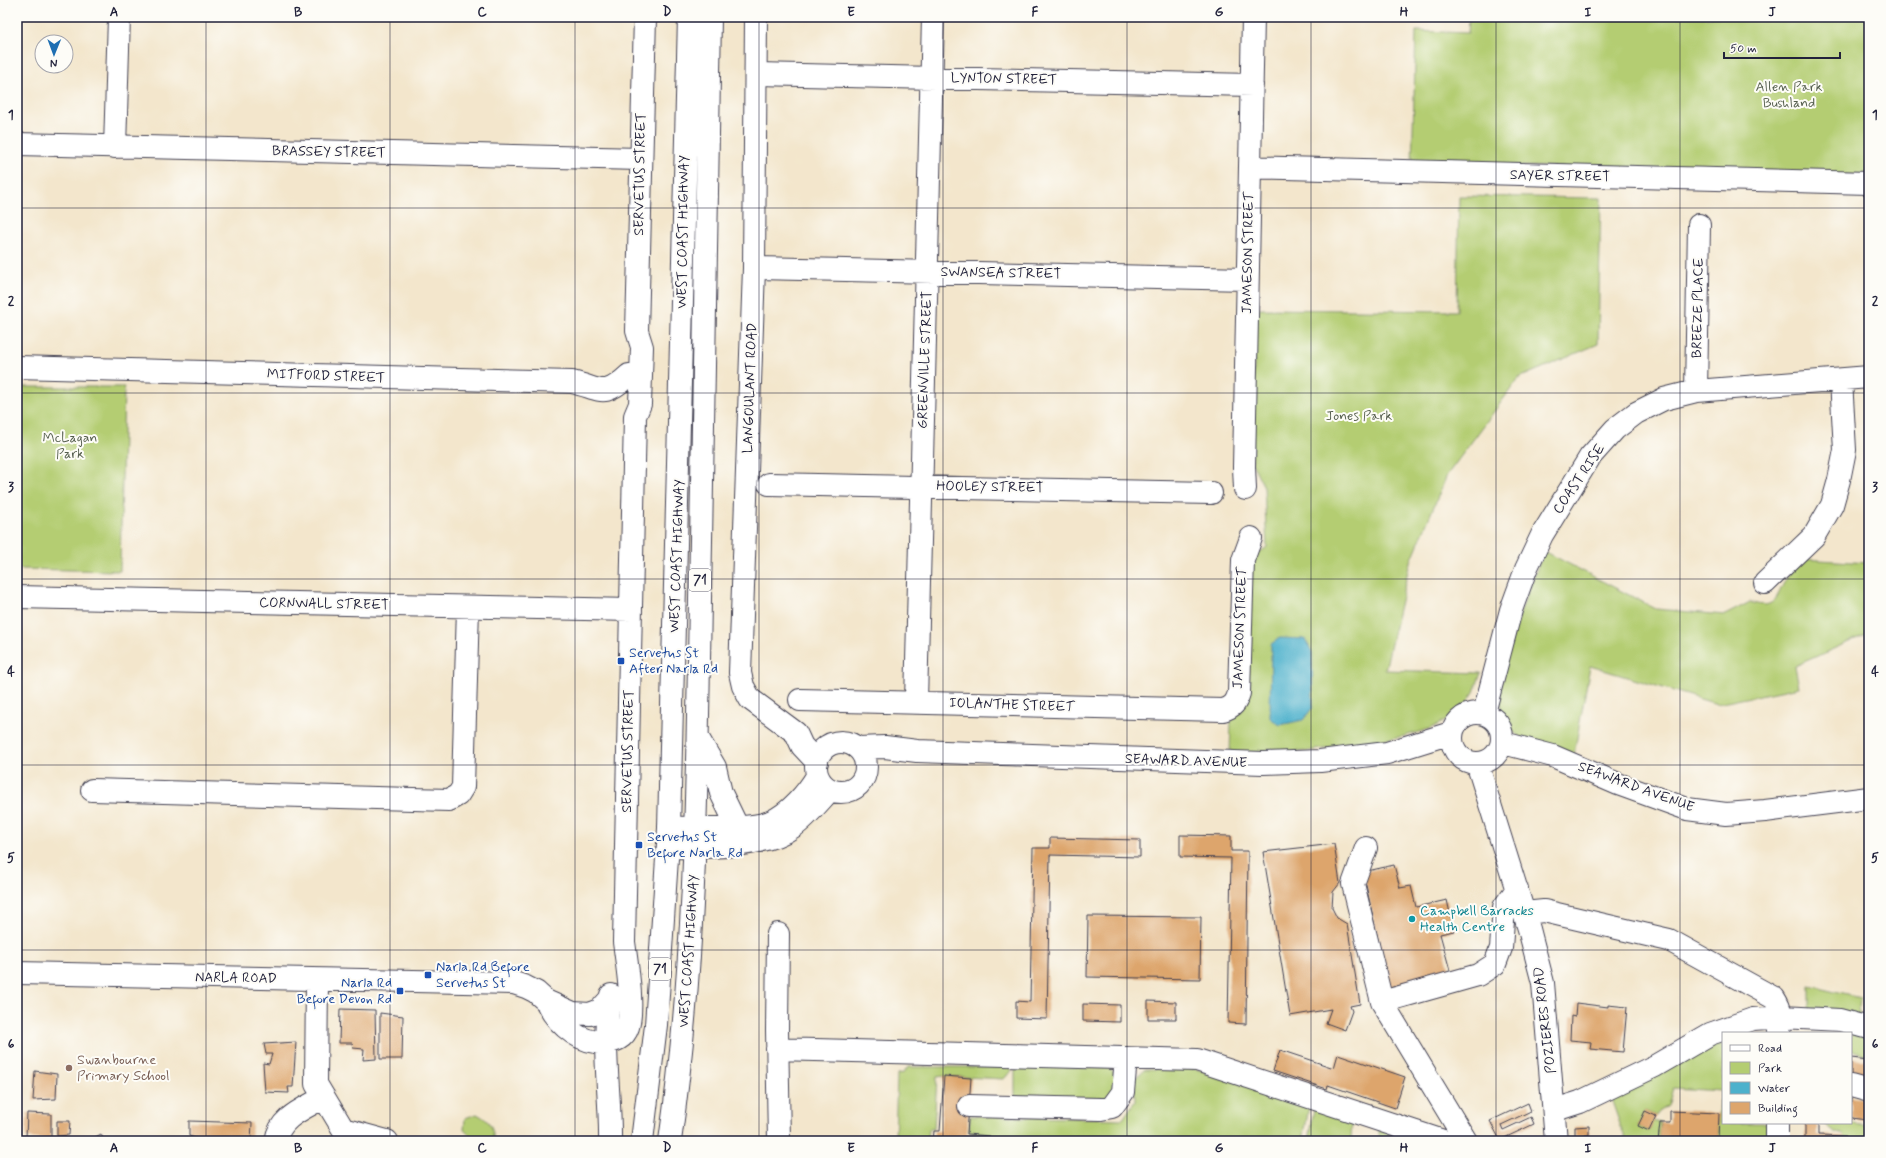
<svg xmlns="http://www.w3.org/2000/svg" width="1886" height="1158" viewBox="0 0 1886 1158" font-family="Mynerve,sans-serif">
	<style>
		.green { fill: #b4cd72; stroke: #6b7856 }
		.water { fill: #4db1cc; stroke: #386a84 }
		.building { fill: #dda56c }
		.lines { fill: none; stroke-linecap: round; stroke-linejoin: round }
		.minor-casing { stroke: #413f51; stroke-width: 24 }
		.highway-casing { stroke: #413f51; stroke-width: 24 }
		.minor { stroke: #fff; stroke-width: 22 }
		.highway { stroke: #fff; stroke-width: 22 }
		.grid { fill: none; stroke: #22223b; stroke-width: 1; stroke-opacity: 0.55 }
		.transit-dot { fill: #1a4fb4; stroke: #fdfcf7; stroke-width: 1.5 }
		.culture-dot { fill: #0f9aa8; stroke: #fdfcf7; stroke-width: 1.5 }
		.education-dot { fill: #8d6e63; stroke: #fdfcf7; stroke-width: 1.5 }
		.labels { text-anchor: middle; dominant-baseline: central; stroke-width: 4; stroke-linejoin: round; paint-order: stroke }
		.shield { fill: #fdfcf7; stroke: #646373; stroke-width: 1 }
		.shield-label { font-size: 13px; font-weight: bold; fill: #22223b }
		.street-label { font-size: 14px; fill: #22223b; stroke: #fdfcf7 }
		.park-label { font-size: 14px; fill: #555e4e; stroke: #fdfcf7 }
		.transit-label { font-size: 14px; fill: #164399; stroke: #fdfcf7; text-anchor: start }
		.culture-label { font-size: 14px; fill: #0d838f; stroke: #fdfcf7; text-anchor: start }
		.education-label { font-size: 14px; fill: #785e54; stroke: #fdfcf7; text-anchor: start }
		.neatline { fill: none; stroke: #22223b; stroke-width: 1.5 }
		.grid-label { font-size: 13px; text-anchor: middle; font-weight: bold; fill: #22223b }
	</style>
	<rect width="100%" height="100%" fill="#fdfcf7"/>
	<filter id="ink" filterUnits="userSpaceOnUse"><feTurbulence type="fractalNoise" baseFrequency=".025" numOctaves="2"/><feDisplacementMap in="SourceGraphic" scale="8" xChannelSelector="R" yChannelSelector="G"/><feConvolveMatrix kernelMatrix="1 2 1 2 8 2 1 2 1" color-interpolation-filters="sRGB"/></filter>
	<filter id="wash" filterUnits="userSpaceOnUse"><feTurbulence type="fractalNoise" baseFrequency=".012" numOctaves="4" result="noise"/><feDisplacementMap in="SourceGraphic" scale="16" xChannelSelector="R" yChannelSelector="G"/><feGaussianBlur stdDeviation="0.9" result="paint"/><feColorMatrix in="noise" values="0 0 0 0 0 0 0 0 0 0 0 0 0 0 0 0 0 1.4 0 .05"/><feComposite in="paint" operator="in"/></filter>
	<g filter="url(#wash)">
		<rect width="100%" height="100%" fill="#f3e6cc"/>
		<path class="green" d="M1469,17h400v159l-457,-13 4,-132 52,2z
			M1459,196l142,2 -3,146 -79,34 -72,97 -38,91 -24,104 96,3 -7,19 -12,17 -17,12 -16,8 -24,7 -74,12 -56,7 -45,-1 1,-35c9,-5 13,-9 16,-20l2,-139 18,-13 -3,-60 -12,-24 3,-154 202,2z
			M17,387h107l-4,184 -103,-2z
			M1544,551l112,58 69,6 25,-13c26,9 26,-5 36,-23 4,-8 10,-14 16,-20l67,4v70l-74,33 4,21 -82,17 -127,-38 -16,89c-19,-6 -55,-13 -67,-29 -24,-30 24,-141 37,-175z
			M1810,986l50,12 -1,11 4,10 -53,-10z
			M1851,1034l18,5v15l-18,-3z
			M1719,1038l4,12v73h50v18h-55l2,-50 -47,-3 -5,18 -9,6 -3,4 -11,-5 -7,15 11,5 4,-10 7,2 -2,18h-32l-17,-48z
			M1044,1066l64,2 8,6 1,7 -9,17 -93,2v-33z
			M908,1067h103l-1,5 -6,7 -60,-3 -7,1 -3,52h-6l-1,12h-32l2,-67 7,-1z
			M1145,1069h51l113,37 -6,35h-305v-6l-29,-3 1,-16 153,3 12,-18 -1,-22z
			M1314,1108l38,13 -1,20h-42z
			M477,1114c13,7 17,13 16,27 -13,0 -19,-1 -29,-11l1,-12z
			M1823,1123h28l18,2v16h-24l-1,-8 -10,-1z
			M1379,1130l31,11h-31z"/>
		<path class="water" d="M1280,638l25,1 7,13 1,55 -10,13 -23,5 -10,-7 1,-74z"/>
		<g id="blocks">
			<path class="building" d="M1180,835l51,1v15h17l-2,173 -18,-1 3,-165 -51,-1z
				M1050,838l90,2v17l-90,-2 -3,164 -31,-1v-17l14,1 3,-154h17z
				M1334,844l6,39 -7,9 -1,16 5,10 10,6 13,80 -10,2 2,5 -7,19 -19,-7 5,-14 -41,7 -27,-164z
				M1394,865l6,23 11,-2 5,21 31,-7 7,31 -14,3 11,40 -62,14 -26,-116z
				M1088,916l113,1 -1,62 -113,-2z
				M1148,1001l28,1v17h-28z
				M1576,1003l32,4v-2l19,2 -4,45 -33,-3 1,-7 -21,-2 1,-24 4,1z
				M1083,1004l37,1v17l-37,-1z
				M340,1009l35,1 1,49 -13,1 1,-11 -11,-1 -1,-5h-13z
				M380,1013l23,3 -1,43h-22z
				M296,1042l-3,45h-5l1,6 -24,-1 -2,-29 6,1 3,-10h-6l-2,-10z
				M1280,1050l54,18 4,-14 67,23 -10,31 -67,-23 -1,4 -54,-18z
				M1851,1058l18,2v21h-18z
				M35,1071l22,3 -1,25 -23,1z
				M944,1076l27,2 -4,56 23,2 -1,5h-56l1,-10h6z
				M1851,1097l18,2v19l-2,2 -16,-2z
				M1528,1103l3,8 -30,14 2,5 28,-13 3,7 -34,16 -10,-19z
				M1645,1111l11,5 -7,15 -11,-5z
				M1670,1111l49,2 -1,28h-60l2,-18h10z
				M27,1113l24,1v26l-25,-2z
				M57,1121h13l-1,14 -12,1z
				M189,1121l63,2 -1,18h-53v-2l-9,-3z
				M1803,1123h15v12l28,1 -1,5h-40v-15z
				M1589,1126v9l-14,1v-9z
				M101,1134l3,7h-16z"/>
		</g>
	</g>
	<g filter="url(#ink)">
		<use href="#blocks" fill-opacity="0" stroke="#413f51" stroke-width="1"/>
		<g class="lines">
			<defs>
				<path id="minor" d="M756,17l-2,251 -14,405 3,13 7,13 46,34 6,13 15,16
					M756,74l496,11
					M17,144l624,15
					M115,147l4,-130
					M1250,167l619,16
					M754,268l493,11
					M17,367l555,15c30,7 31,17 57,-7
					M1696,391l3,-166
					M769,484l442,9
					M1245,489l-1,-22 9,-450
					M1765,583l49,-47 18,-31 7,-25 6,-30 -4,-70
					M17,597l614,13
					M800,700l423,10c10,-3 13,-7 16,-17l4,-133 8,-22
					M916,702l17,-685
					M1452 738a25 25 0 1 1 50 0a25 25 0 1 1-50 0Z
					M1484,713l27,-103 15,-41 16,-34 48,-78 25,-28 21,-16 28,-14 32,-8 173,-14
					M816 767a25 25 0 1 1 50 0a25 25 0 1 1-50 0Z
					M1502,744l9,1 42,11 65,28 69,25 39,5 39,-3 104,-13
					M858,748l27,-1 32,4 346,12 57,-2 67,-8 64,-20
					M1477,763l52,166 14,54 13,158
					M92,790l357,10 9,-5 5,-8 5,-180
					M669,828c26,-1 78,3 101,-6 19,-8 37,-29 47,-46
					M668,847c35,1 97,1 125,-20 14,-10 25,-24 37,-37
					M1366,848l-13,36 29,118
					M1524,913l20,-2 17,4 108,25 105,58c8,12 8,20 5,33
					M778,934l-1,96 2,111
					M17,973l497,10 12,4 10,5 10,9 27,12 17,1 10,-4 10,-11
					M317,980l-1,104 27,45 44,12
					M546,1001c6,13 15,24 27,32 16,11 48,16 55,-6 6,-21 -1,-62 -4,-85l11,-526 5,-12 2,-57 -5,-16 8,-314
					M777,1049l420,11 246,81
					M1851,1086l18,5
					M969,1106l132,3 11,-2 11,-15 3,-34
					M1555,1110l25,-8 75,-36 55,-32 43,-15 29,-2 58,3 29,8
					M276,1141c3,-24 30,-33 48,-44
					M610,1141c1,-48 -10,-99 1,-146
					M1466,1141l-84,-139 96,-27 17,-11 6,-16 3,-41 13,-18
					M1777,1141v-18"/>
				<path id="highway" d="M698,738l17,29 6,26 16,33
					M642,1141l14,-116 13,-197 20,-811
					M670,1141c26,-179 27,-361 30,-542 2,-194 5,-388 10,-582"/>
			</defs>
			<use href="#minor" class="minor-casing"/>
			<use href="#highway" class="highway-casing"/>
			<use href="#minor" class="minor"/>
			<use href="#highway" class="highway"/>
		</g>
	</g>
	<path class="grid" d="M206,17v1124M390,17v1124M575,17v1124M759,17v1124M943,17v1124M1127,17v1124M1311,17v1124M1496,17v1124M1680,17v1124M17,208h1852M17,393h1852M17,579h1852M17,765h1852M17,950h1852"/>
	<g class="transit-dot">
		<rect x="617" y="657" width="8" height="8" rx="2"/>
		<rect x="635" y="841" width="8" height="8" rx="2"/>
		<rect x="424" y="971" width="8" height="8" rx="2"/>
		<rect x="396" y="987" width="8" height="8" rx="2"/>
	</g>
	<circle class="culture-dot" cx="1412" cy="919" r="4"/>
	<circle class="education-dot" cx="69" cy="1068" r="4"/>
	<g class="labels">
		<g class="shield">
			<rect x="689" y="569" width="22" height="22" rx="3"/>
			<rect x="649" y="958" width="22" height="22" rx="3"/>
		</g>
		<g class="shield-label">
			<text x="700" y="580">71</text>
			<text x="660" y="969">71</text>
		</g>
		<g class="street-label">
			<text transform="translate(1004 79) rotate(1)">LYNTON STREET</text>
			<text transform="translate(329 152) rotate(1)">BRASSEY STREET</text>
			<text transform="translate(640 174) rotate(-89)">SERVETUS STREET</text>
			<text transform="translate(1560 176) rotate(1)">SAYER STREET</text>
			<text transform="translate(683 232) rotate(-89)">WEST COAST HIGHWAY</text>
			<text transform="translate(1248 253) rotate(-89)">JAMESON STREET</text>
			<text transform="translate(1001 273) rotate(1)">SWANSEA STREET</text>
			<text transform="translate(1698 308) rotate(-89)">BREEZE PLACE</text>
			<text transform="translate(925 360) rotate(-88)">GREENVILLE STREET</text>
			<text transform="translate(326 376) rotate(2)">MITFORD STREET</text>
			<text transform="translate(750 388) rotate(-88)">LANGOULANT ROAD</text>
			<text transform="translate(1579 479) rotate(-56)">COAST RISE</text>
			<text transform="translate(990 487) rotate(1)">HOOLEY STREET</text>
			<text transform="translate(677 556) rotate(-88)">WEST COAST HIGHWAY</text>
			<text transform="translate(324 604) rotate(1)">CORNWALL STREET</text>
			<text transform="translate(1240 628) rotate(-88)">JAMESON STREET</text>
			<text transform="translate(1012 705) rotate(2)">IOLANTHE STREET</text>
			<text transform="translate(628 751) rotate(-89)">SERVETUS STREET</text>
			<text transform="translate(1186 761) rotate(2)">SEAWARD AVENUE</text>
			<text transform="translate(1636 787) rotate(20)">SEAWARD AVENUE</text>
			<text transform="translate(689 951) rotate(-86)">WEST COAST HIGHWAY</text>
			<text transform="translate(236 978) rotate(1)">NARLA ROAD</text>
			<text transform="translate(1545 1020) rotate(-97)">POZIERES ROAD</text>
		</g>
		<g class="park-label">
			<text x="1789" y="87">Allen Park<tspan x="1789" dy="16">Bushland</tspan></text>
			<text x="1359" y="416">Jones Park</text>
			<text x="70" y="438">McLagan<tspan x="70" dy="16">Park</tspan></text>
		</g>
		<g class="transit-label">
			<text x="629" y="653">Servetus St<tspan x="629" dy="16">After Narla Rd</tspan></text>
			<text x="647" y="837">Servetus St<tspan x="647" dy="16">Before Narla Rd</tspan></text>
			<text x="436" y="967">Narla Rd Before<tspan x="436" dy="16">Servetus St</tspan></text>
			<text x="392" y="983" text-anchor="end">Narla Rd<tspan x="392" dy="16">Before Devon Rd</tspan></text>
		</g>
		<g class="culture-label">
			<text x="1420" y="911">Campbell Barracks<tspan x="1420" dy="16">Health Centre</tspan></text>
		</g>
		<g class="education-label">
			<text x="77" y="1060">Swanbourne<tspan x="77" dy="16">Primary School</tspan></text>
		</g>
	</g>
	<rect width="1886" height="1158" fill="none" stroke="#fdfcf7" stroke-width="44"/>
	<rect x="1722" y="1032" width="130" height="92" fill="#fdfcf7" stroke="#a5a5ac"/>
	<rect x="1730" y="1045" width="20" height="6" fill="#ffffff" stroke="#a5a5ac"/>
	<text x="1758" y="1052" font-size="12" fill="#22223b">Road</text>
	<rect x="1730" y="1062" width="20" height="12" fill="#b4cd72" stroke="#a5a5ac"/>
	<text x="1758" y="1072" font-size="12" fill="#22223b">Park</text>
	<rect x="1730" y="1082" width="20" height="12" fill="#4db1cc" stroke="#a5a5ac"/>
	<text x="1758" y="1092" font-size="12" fill="#22223b">Water</text>
	<rect x="1730" y="1102" width="20" height="12" fill="#dda56c" stroke="#a5a5ac"/>
	<text x="1758" y="1112" font-size="12" fill="#22223b">Building</text>
	<g transform="translate(54 54) rotate(181)"><circle r="19" fill="#fdfcf7" stroke="#a5a5ac"/>
	<path d="M0-3L7 15L0 10L-7 15Z" fill="#1f6fb2"/>
	<text y="-6" font-size="11" font-weight="bold" text-anchor="middle" fill="#22223b">N</text>
	</g>
	<path d="M1724 52v6h116v-6" fill="none" stroke="#22223b" stroke-width="2"/>
	<text x="1730" y="52" font-size="12" fill="#22223b" stroke="#fdfcf7" stroke-width="3" paint-order="stroke">50 m</text>
	<rect x="22" y="22" width="1842" height="1114" class="neatline"/>
	<g class="grid-label">
		<text x="114" y="16">A</text>
		<text x="298" y="16">B</text>
		<text x="482" y="16">C</text>
		<text x="667" y="16">D</text>
		<text x="851" y="16">E</text>
		<text x="1035" y="16">F</text>
		<text x="1219" y="16">G</text>
		<text x="1404" y="16">H</text>
		<text x="1588" y="16">I</text>
		<text x="1772" y="16">J</text>
		<text x="11" y="119">1</text>
		<text x="1875" y="119">1</text>
		<text x="11" y="305">2</text>
		<text x="1875" y="305">2</text>
		<text x="11" y="491">3</text>
		<text x="1875" y="491">3</text>
		<text x="11" y="676">4</text>
		<text x="1875" y="676">4</text>
		<text x="11" y="862">5</text>
		<text x="1875" y="862">5</text>
		<text x="11" y="1048">6</text>
		<text x="1875" y="1048">6</text>
		<text x="114" y="1152">A</text>
		<text x="298" y="1152">B</text>
		<text x="482" y="1152">C</text>
		<text x="667" y="1152">D</text>
		<text x="851" y="1152">E</text>
		<text x="1035" y="1152">F</text>
		<text x="1219" y="1152">G</text>
		<text x="1404" y="1152">H</text>
		<text x="1588" y="1152">I</text>
		<text x="1772" y="1152">J</text>
	</g>
</svg>
